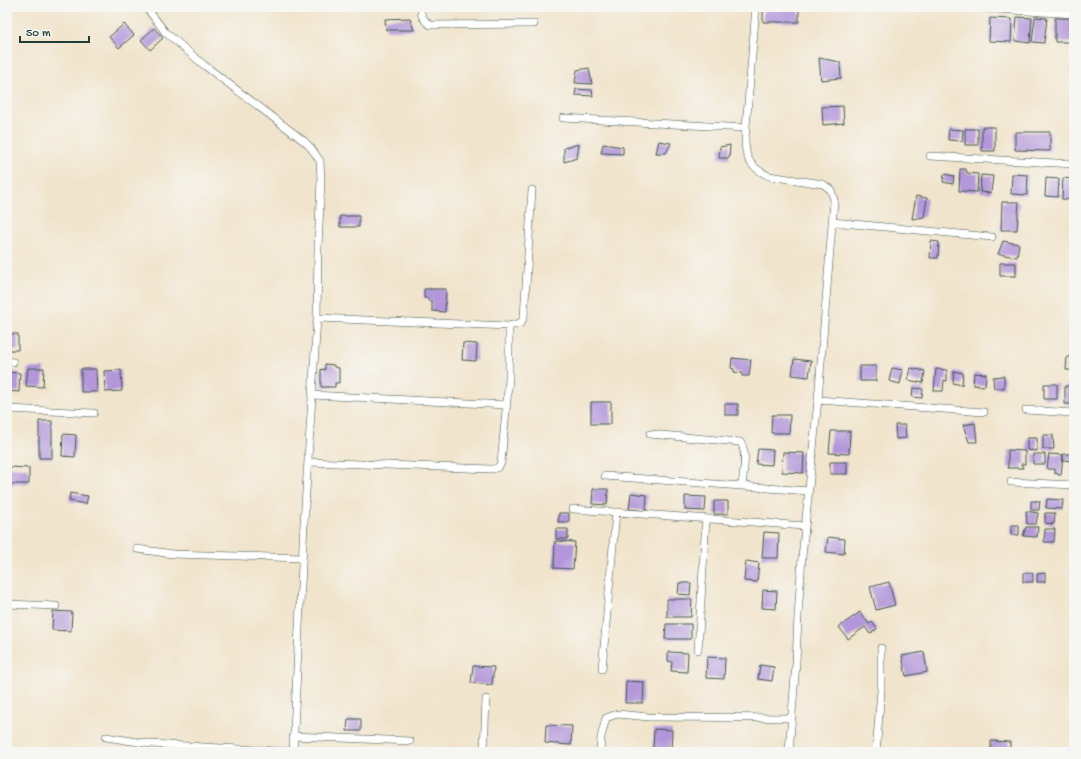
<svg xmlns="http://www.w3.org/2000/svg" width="1081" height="759" viewBox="0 0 1081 759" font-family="'Gochi Hand',sans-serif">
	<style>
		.building { fill: #b397da }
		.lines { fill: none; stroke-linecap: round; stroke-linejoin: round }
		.minor-casing { stroke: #3e564b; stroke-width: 8 }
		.minor { stroke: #fff; stroke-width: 7 }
	</style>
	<rect width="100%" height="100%" fill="#f6f6f2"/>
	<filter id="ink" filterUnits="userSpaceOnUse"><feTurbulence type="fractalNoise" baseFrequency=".025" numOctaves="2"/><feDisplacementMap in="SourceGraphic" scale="8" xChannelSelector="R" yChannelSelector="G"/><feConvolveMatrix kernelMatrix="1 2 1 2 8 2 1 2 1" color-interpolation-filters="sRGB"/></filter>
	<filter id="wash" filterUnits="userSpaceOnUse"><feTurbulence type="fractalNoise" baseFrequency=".012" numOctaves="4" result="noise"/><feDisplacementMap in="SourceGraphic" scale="16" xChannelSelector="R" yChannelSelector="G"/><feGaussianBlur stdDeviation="0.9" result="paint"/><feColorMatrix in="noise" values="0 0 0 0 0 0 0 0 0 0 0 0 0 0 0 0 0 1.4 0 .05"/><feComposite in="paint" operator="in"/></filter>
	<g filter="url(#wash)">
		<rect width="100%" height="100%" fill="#f1e4cc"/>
		<g id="blocks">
			<path class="building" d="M763,7h36v15h-36z
				M1017,17l15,1 -2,25 -15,-2z
				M1035,17l12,1 -3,25 -12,-1z
				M410,18l4,12h-28l-1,-11z
				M990,18l22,1 -1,23 -22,-1z
				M1055,18h19v24h-19z
				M124,24l10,11 -15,13 -10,-11z
				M154,28l9,10 -13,12 -9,-10z
				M819,58l21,4 1,16 -20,2z
				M589,68l3,16 -17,-1 2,-13z
				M576,89l16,1 1,6 -18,-1z
				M843,106l1,17 -21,2 -1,-18z
				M982,127h13v24h-13z
				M949,129l14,1 -1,11 -14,-1z
				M965,129h13v16h-13z
				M1015,132h35v19l-35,-1z
				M659,141l12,2 -5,10h-10z
				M579,144l-2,14 -13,4v-14z
				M603,144l20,3v7l-22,-1z
				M730,145l-1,13h-10l1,-11z
				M960,169h6l1,4 11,1 -1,18 -18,-1z
				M944,174l10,2 -1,8 -10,-2z
				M1012,174l16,1 -1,20 -16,-1z
				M981,175l12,1 -2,17 -11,-1z
				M1046,178l13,1 -1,18 -13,-1z
				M1063,178l11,1v21l-12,-1z
				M916,196l11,2 -3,19 -12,2z
				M1002,202h17l-2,28h-16z
				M340,216h19v11h-19z
				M931,241l8,1 -1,16h-8z
				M1003,241l16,3 -2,13 -19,-3z
				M1000,263h16v13h-16z
				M424,289h22l-1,23 -13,-1v-9l-4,-2v-2h-4z
				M7,334h11v16h-11z
				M463,343l14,1 -1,17 -14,-1z
				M1067,357h7v13h-8z
				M732,358l19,2 -2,16h-7v-3l-8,-1v-3l-3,-1z
				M794,359l17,2 -2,16 -17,-2z
				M325,364l9,1v2l5,1v15h-4v4h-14v-18l4,1z
				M860,366h16v15h-16z
				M28,368h16l-1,19 -17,-1z
				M892,368l11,2 -3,14 -11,-3z
				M911,368l14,3 -2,12 -15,-3z
				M81,369h15l1,23h-16z
				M936,369l11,1v11l-3,-1 -1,11h-9z
				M121,370l1,21 -17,1 -1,-21z
				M954,371l9,2 -1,12 -9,-2z
				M7,372l13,1 -1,19 -12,-1z
				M974,373l12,1 -1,12 -12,-1z
				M1004,376v12h-10l-1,-11z
				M1044,384h13v15h-13z
				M1065,386h9v18h-9z
				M913,388l10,1 -1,9 -10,-1z
				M591,402h20v22h-20z
				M725,404h13v11h-13z
				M772,415h18l-1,18h-18z
				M39,421h13v37h-13z
				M975,423l2,19h-8l-6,-17z
				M895,425h10l1,13 -10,1z
				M831,431h19l-1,23 -20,-1z
				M63,434l13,1 -1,22 -13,-1z
				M1043,435h10l1,14h-11z
				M1027,438h10v13l-10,-1z
				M758,449l15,1 -1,15 -16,-1z
				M1008,450l17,1v13h-4l2,4h-15z
				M783,452l21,1 -1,20 -21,-1z
				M1033,454h12v10h-12z
				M1049,454l14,1 -2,20h-3l-1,-2 -2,1v-5h-8z
				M1063,454h9v7l-9,-1z
				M830,462h17v12h-17z
				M8,467l21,1v16h-21z
				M593,489h15l-1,16 -15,-1z
				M70,493l18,3 -2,8 -17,-3z
				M631,493l16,2 -1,16 -17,-2z
				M685,496l21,1 -1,14 -20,-1z
				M1047,499l16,1 -1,9 -16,-1z
				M714,501h14v13h-14z
				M1031,501h9l-1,9h-8z
				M1026,511l12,2 -2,11h-9z
				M559,513h10v9h-11z
				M1045,513h10l-1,11 -9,-1z
				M1011,525h8v10h-8z
				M1026,527h12l-1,10 -14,-1z
				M556,529h12v10h-12z
				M1045,529h10l-1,13h-10z
				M764,532l15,1 -1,25h-16z
				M828,537l17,2 -1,15 -18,-2z
				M555,541l20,1 -2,27 -19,-1z
				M746,561l13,2 -2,19 -13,-1z
				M1023,573h10v9h-10z
				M1045,573v9h-8v-8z
				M889,582l6,23 -19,5 -6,-23z
				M679,583h12l-1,12 -12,-1z
				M763,590l14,1 -1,18 -14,-1z
				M667,599h25l-1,18h-24z
				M53,611l19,1 -1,19 -19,-1z
				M860,612l9,12 3,-2 5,7 -7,5 -5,-7 -17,12 -9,-12z
				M666,624h25v15h-26z
				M668,652l20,1 -1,19 -16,-1 1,-9 -4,-1z
				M924,652l3,20 -21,4 -4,-20z
				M707,657l18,1 -1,21 -18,-1z
				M760,665l14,2 -2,14 -14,-2z
				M473,666l21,1 -2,18 -21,-2z
				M626,681l18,1 -1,21h-18z
				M348,719h13v12h-14z
				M546,725l26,1 -1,19 -26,-2z
				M654,729l18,1 -1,21 -18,-1z
				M991,741l19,1v10h-19z"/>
		</g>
	</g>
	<g filter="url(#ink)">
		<use href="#blocks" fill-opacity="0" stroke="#3e564b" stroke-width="1"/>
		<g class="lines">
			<defs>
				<path id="minor" d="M146,7l19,25 39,33 100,76 7,7 9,13 1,19 -3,67 -1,71 -13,205 -11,229
					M421,7c-1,8 2,13 9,18l104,-1
					M756,7l-11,132c0,20 5,28 24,37l54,8 8,6 3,10 -16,200 -16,157 -4,59 -2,47 -7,89
					M966,7l108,7
					M563,118l183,10
					M930,156l144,8
					M832,222l160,15
					M317,318l192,8 12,-3 3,-6 8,-127
					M7,361l6,1
					M312,395l195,10
					M818,400l166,12
					M7,409l87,4
					M1026,410l48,3
					M650,434l90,8c8,8 3,32 2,44
					M309,462l182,7c5,0 7,-1 10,-6l8,-84v-53
					M605,476l204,15
					M1011,482l63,3
					M573,509l232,17
					M137,549l36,5 129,4
					M7,604l49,2
					M698,650l8,-131
					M602,669l14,-157
					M293,736l117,5
					M106,737l45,7 142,8
					M484,752l2,-53
					M600,752l1,-15 5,-19 11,-4 32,3 143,1
					M876,752l5,-62v-42"/>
			</defs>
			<use href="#minor" class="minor-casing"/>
			<use href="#minor" class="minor"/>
		</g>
	</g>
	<rect width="1081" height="759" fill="none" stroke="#f6f6f2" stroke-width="24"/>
	<path d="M20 36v6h69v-6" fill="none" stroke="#1f3d34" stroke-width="2"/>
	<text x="26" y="36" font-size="12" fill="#1f3d34" stroke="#f6f6f2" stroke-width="3" paint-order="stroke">50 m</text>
</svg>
